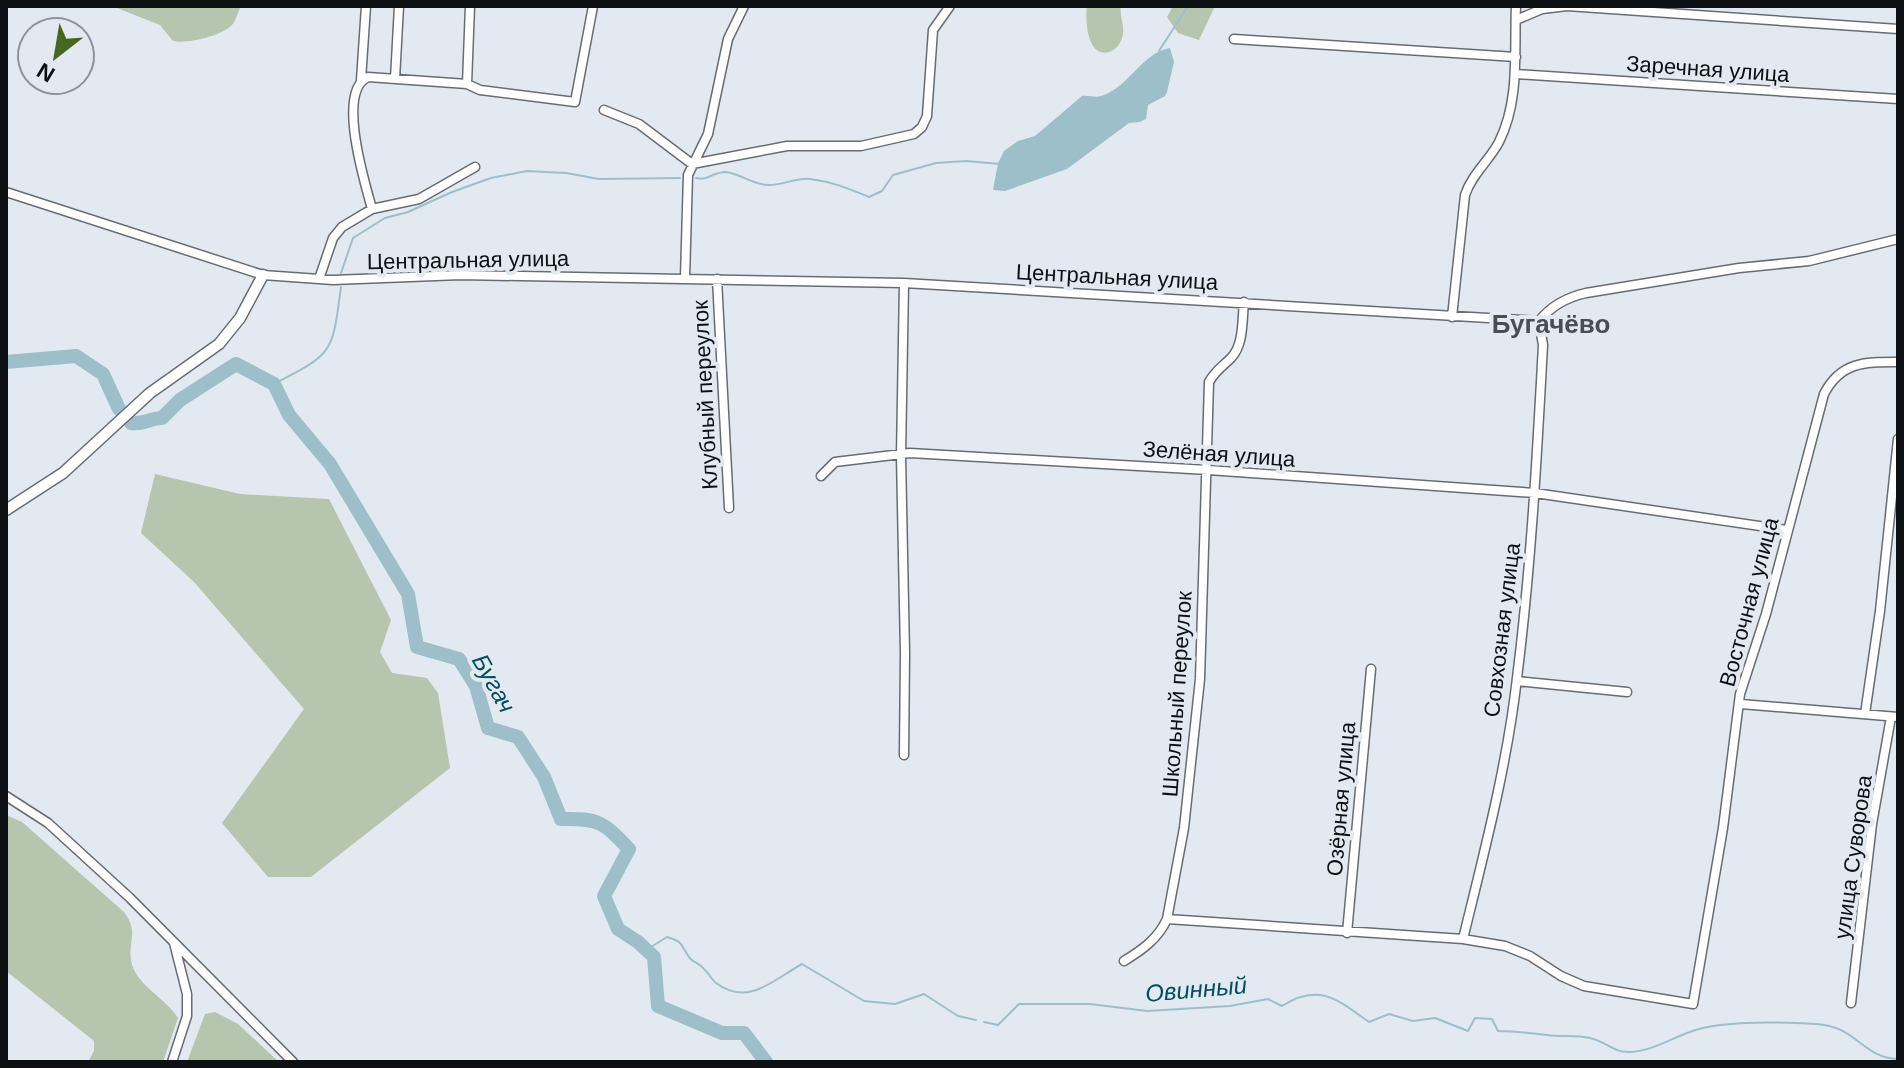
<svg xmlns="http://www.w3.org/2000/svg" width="1904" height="1068" viewBox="0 0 1904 1068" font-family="Helvetica,sans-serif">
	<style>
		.green { fill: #b6c5ad }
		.water { fill: #9cbfca }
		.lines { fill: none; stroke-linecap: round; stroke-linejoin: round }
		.stream { stroke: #9cbfca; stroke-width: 2 }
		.river { stroke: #9cbfca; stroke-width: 14 }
		.minor-casing { stroke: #676c74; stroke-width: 11 }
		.tertiary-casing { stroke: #676c74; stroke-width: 13 }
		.minor { stroke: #fff; stroke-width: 8 }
		.tertiary { stroke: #fff; stroke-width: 10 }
		.labels { text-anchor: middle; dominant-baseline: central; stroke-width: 8; stroke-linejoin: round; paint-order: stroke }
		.street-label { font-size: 22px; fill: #0e1113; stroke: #e2e9f1 }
		.water-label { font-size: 24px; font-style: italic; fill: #004e5f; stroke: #e2e9f1 }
		.quarter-label { font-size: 26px; font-weight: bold; fill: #494e55; stroke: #e2e9f1 }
	</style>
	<rect width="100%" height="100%" fill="#e2e9f1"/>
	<path class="green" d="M112,6h129c-3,6 -5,14 -9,19 -11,11 -44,19 -59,16l-13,-16z
		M1087,6h34c-2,12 5,20 1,32 -2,6 -6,12 -13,14 -22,6 -24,-32 -22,-46z
		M1173,6h42l-16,34 -21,-7 -11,-16z
		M155,474l85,20 89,5 62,121 -11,32 12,21 35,5 11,15 12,75 -139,109h-43l-46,-54 82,-114 -110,-127 -53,-49z
		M6,815l16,7 102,90c15,20 4,28 7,48 3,24 35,38 47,58l-15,44h-75l6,-11v-10l-88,-70z
		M215,1012l23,12 41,38h-92l18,-48z"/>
	<path class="water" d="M1170,48l4,14 -7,30 -2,4 -17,9 -2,14 -6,3 -11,1 -62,46 -62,22 -12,-1 5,-27 6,-12 14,-10 17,-5 47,-40c7,-1 12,2 19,0 28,-8 40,-43 69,-48z"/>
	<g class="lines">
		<path class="stream" d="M1159,51l29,-45
			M696,178c12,3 17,-6 29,-6 14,1 27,12 42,13 13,1 31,-8 43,-6 23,3 37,9 59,18l13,-6 11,-16 43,-12 30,-2 34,3
			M341,273l12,-35 32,-20 23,-6 44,-20 39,-14 36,-7 39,2 33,6 81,-1
			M274,384c60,-31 58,-30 67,-97
			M638,942l13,5 16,-10c17,5 13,7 22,20 3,5 10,6 14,11 5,4 8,11 13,15 32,24 57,-3 86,-19l62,37 31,3 29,-10 34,22 18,4
			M984,1022l14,3 21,-21h71l57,7 83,-5 38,-7 14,7c37,-24 56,-6 87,16l20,-8 24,7 22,-3 33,13 7,-13 17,1 6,12c19,0 31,2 49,4 14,2 29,0 43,3 15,3 24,15 40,14 25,-1 46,-17 69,-23 33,-9 83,-7 117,-5 41,2 46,34 82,35"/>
		<path class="river" d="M6,362l70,-6 27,18 16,35
			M131,423c11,2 20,-5 31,-5l18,-18 56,-36 38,20 15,31 41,49 78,130 9,53 42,12 17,27 12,42 30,9 26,40 17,42c38,-1 42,3 68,30l-25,47 14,33 20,13 16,15 4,49 64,27h22l22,29"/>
		<defs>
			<path id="minor" d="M1516,20l26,-11 25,-3 331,23
				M1234,39l282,18
				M1516,74l382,25
				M395,79l4,-73
				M361,80l5,-74
				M467,84l3,-78
				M604,110l35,14 53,40 95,-18h74l53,-12 8,-7 5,-11 6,-86 17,-24
				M6,192l257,83 70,5 128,-5 443,8 635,38c12,-15 29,-24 47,-28l153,-25 70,-7 89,-22
				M372,209c-7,-26 -36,-118 -4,-132l99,7 13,6 95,12 18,-96
				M685,278l3,-103 20,-41 20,-95 16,-33
				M319,279l14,-41 9,-11 30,-18 47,-10 56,-32
				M717,279l12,229
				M1452,317l13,-122c7,-21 24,-34 34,-53 21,-42 15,-90 17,-136
				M821,476l14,-14 75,-9 298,17 327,23 252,37
				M1517,681l110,11
				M1741,704l157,13
				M1865,714l15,-103 18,-172
				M904,755l1,-102 -4,-197 3,-173
				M6,796l42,27 82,75 163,164
				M1167,919l17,-91 16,-149 9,-297c6,-11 13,-15 22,-24 13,-13 11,-38 13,-56
				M1347,933l24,-264
				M1463,939c21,-86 44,-173 54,-261 14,-111 20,-222 26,-333l-4,-24
				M1124,961c18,-11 34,-22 43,-42l296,20 42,7 25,10 31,20 23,10 109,18 30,-176 17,-134 26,-80 58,-220c17,-33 42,-32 74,-32
				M1851,1003l21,-179 19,-107
				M172,1062l15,-46v-22l-13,-51"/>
			<path id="tertiary" d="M6,510l57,-37 87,-80 69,-49 21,-26 23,-43"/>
		</defs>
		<use href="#minor" class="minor-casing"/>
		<use href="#tertiary" class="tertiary-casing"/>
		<use href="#minor" class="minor"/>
		<use href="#tertiary" class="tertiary"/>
	</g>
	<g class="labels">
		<g class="street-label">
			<text transform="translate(1708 69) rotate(4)">Заречная улица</text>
			<text transform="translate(468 260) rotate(-1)">Центральная улица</text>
			<text transform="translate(1117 277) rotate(3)">Центральная улица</text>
			<text transform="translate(705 395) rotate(-93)">Клубный переулок</text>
			<text transform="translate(1219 454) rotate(4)">Зелёная улица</text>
			<text transform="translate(1749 602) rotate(-75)">Восточная улица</text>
			<text transform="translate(1502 630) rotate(-83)">Совхозная улица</text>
			<text transform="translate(1177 694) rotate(-86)">Школьный переулок</text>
			<text transform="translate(1341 799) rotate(-85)">Озёрная улица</text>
			<text transform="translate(1853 857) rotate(-82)">улица Суворова</text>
		</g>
		<g class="water-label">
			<text transform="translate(494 683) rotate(61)">Бугач</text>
			<text transform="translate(1196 989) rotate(-5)">Овинный</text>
		</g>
		<g class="quarter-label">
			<text x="1551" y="324">Бугачёво</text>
		</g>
	</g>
	<rect width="1904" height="1068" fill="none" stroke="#0e1113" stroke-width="16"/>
	<g transform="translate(56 56) rotate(211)"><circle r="38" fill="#e2e9f1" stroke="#8d9398" stroke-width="2"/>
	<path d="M0-6L14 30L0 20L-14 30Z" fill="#46671d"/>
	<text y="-12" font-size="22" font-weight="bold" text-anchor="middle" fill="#0e1113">N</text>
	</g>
</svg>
